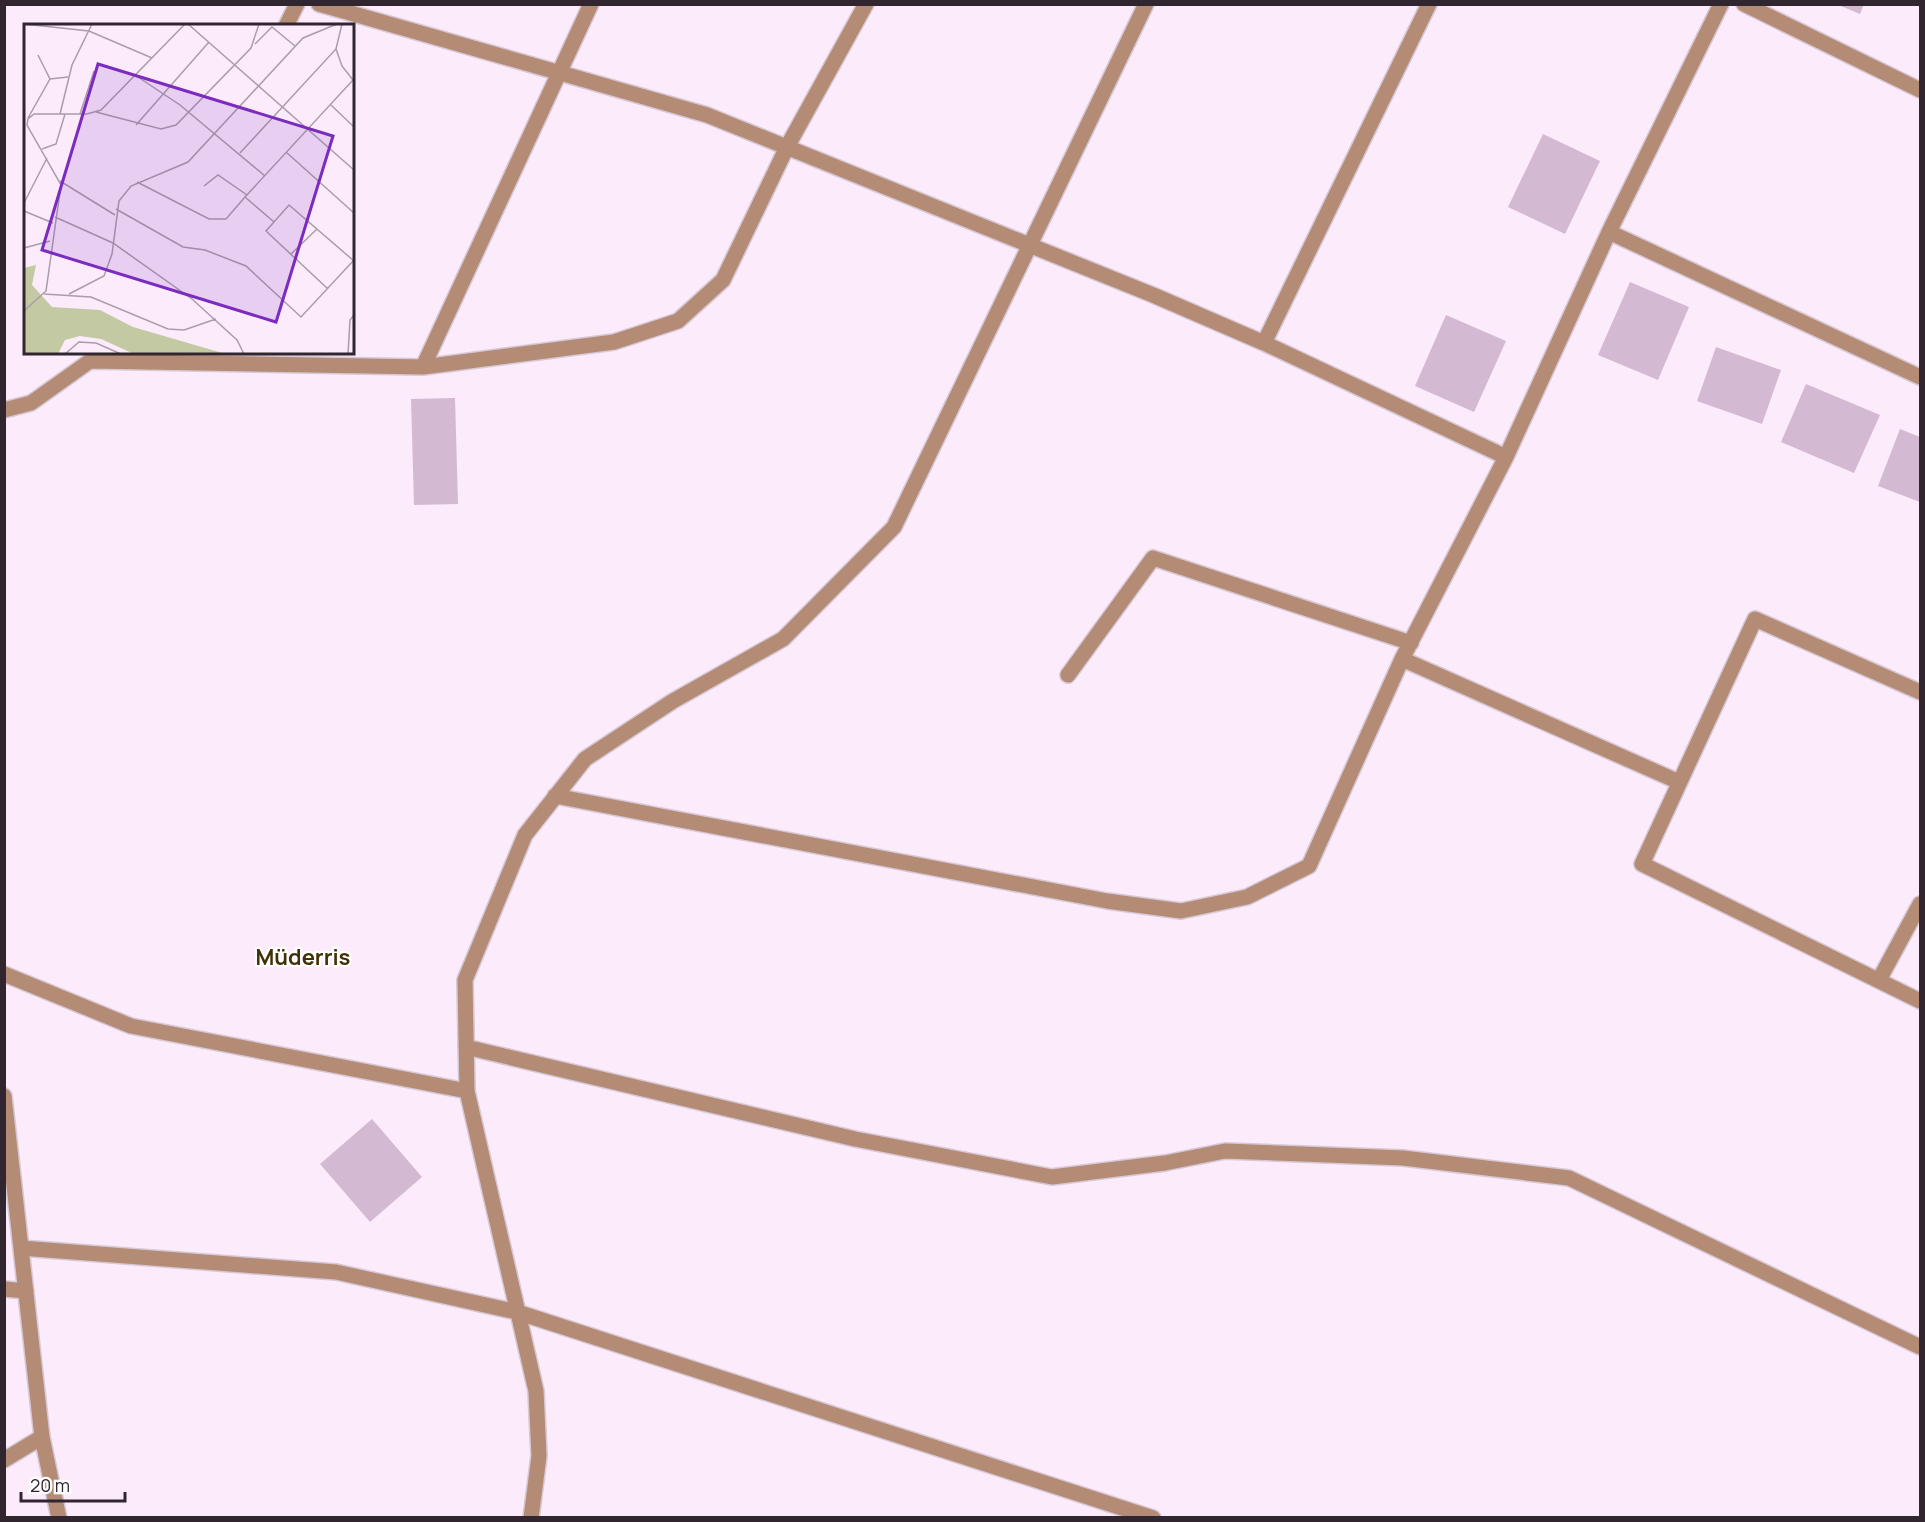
<svg xmlns="http://www.w3.org/2000/svg" width="1925" height="1522" viewBox="0 0 1925 1522" font-family="Manrope,sans-serif">
	<style>
		.building { fill: #d4b9d2 }
		.lines { fill: none; stroke-linecap: round; stroke-linejoin: round }
		.minor-casing { stroke: #d7c8d6; stroke-width: 18 }
		.minor { stroke: #b48b74; stroke-width: 15 }
		.labels { text-anchor: middle; dominant-baseline: central; stroke-width: 4.5; stroke-linejoin: round; paint-order: stroke }
		.district-label { font-size: 22px; font-weight: bold; fill: #423108; stroke: #fff }
		.inset-road { fill: none; stroke: #ab9caa; stroke-width: 1.5 }
		.view { fill: #7b2cbf; fill-opacity: 0.15; stroke: #7b2cbf; stroke-width: 3 }
		.inset-edge { fill: none; stroke: #312630; stroke-width: 3 }
	</style>
	<rect width="100%" height="100%" fill="#fcebfb"/>
	<path class="building" d="M1836,4h28l-4,10z
		M1543,134l57,27 -35,73 -57,-27z
		M1630,282l59,25 -31,73 -60,-25z
		M1446,315l60,26 -32,71 -59,-26z
		M1716,347l65,23 -19,54 -65,-23z
		M1806,384l74,31 -26,58 -73,-31z
		M455,398l3,106 -44,1 -3,-106z
		M1900,429l20,8v65l-42,-16z
		M372,1119l50,58 -52,45 -50,-58z"/>
	<g class="lines">
		<defs>
			<path id="minor" d="M319,4l388,111 446,180 111,48 242,114
				M1744,4l176,86
				M286,26l11,-22
				M1609,232l311,145
				M1264,343l165,-339
				M91,361l332,6 191,-25 64,-21 45,-41 64,-133 79,-143
				M423,367l168,-363
				M4,410l27,-7 66,-47
				M1068,675l85,-117 258,85
				M1920,692l-165,-73 -113,245 278,137
				M1679,782l-277,-123 104,-202 103,-225 112,-228
				M555,796l552,105 74,10 66,-14 62,-31 93,-207
				M4,974l127,52 336,65
				M1879,980l41,-76
				M466,1047l389,92 197,38 113,-14 60,-12 178,7 166,20 351,169
				M4,1096l38,341 17,81
				M21,1248l315,24 181,40 636,206
				M4,1289l22,2
				M4,1460l38,-23
				M531,1518l8,-62 -3,-65 -69,-300 -2,-111 60,-145 60,-76 88,-58 110,-62 111,-112 252,-523"/>
		</defs>
		<use href="#minor" class="minor-casing"/>
		<use href="#minor" class="minor"/>
	</g>
	<g class="labels">
		<g class="district-label">
			<text x="303" y="957">Müderris</text>
		</g>
	</g>
	<g transform="translate(24 24)">
		<rect width="330" height="330" fill="#fcebfb"/>
		<path d="M12,241l-4,20 20,22 48,3 33,17 93,27h-92l-33,-15 -21,-3 -15,4 -7,14h-34v-86z" fill="#c3c9a2"/>
		<path class="inset-road" d="M0,0l65,7 63,27M164,0l166,146M231,20l17,-17 23,19M312,25l6,17 11,14M14,31l12,24M111,51l45,30 85,71M307,81l23,22M72,88l65,17 15,-4 75,-77 8,-24M36,90l12,-49 20,-41M56,90l14,-43M4,94l22,-39 18,-2M112,101l73,-83M18,125l14,-5 9,-30M262,128l68,61M216,129l96,-104 6,-25M36,157l55,34M113,158l72,37h17l19,-22M180,162l14,-11 29,20M0,179l23,-45M92,185l67,38 22,3 41,16 55,51 53,-57M0,187l29,12M31,193l58,26 79,56 45,41 7,14M250,198l-29,-25 108,-117M0,224l26,-7M267,230l26,-25M304,265l-62,-58 23,-26 65,56M20,270l47,3 77,32 16,1 32,-11M45,270l35,-18 8,-22 7,-53 12,-15 57,-24 115,-124 34,-14M0,287l22,-20 15,-106 -34,-60 1,-6 6,-5h53l14,-4 84,-86M41,330l14,-12 17,1 25,11M324,330l2,-34 4,-5"/>
		<path class="view" d="M74,40l235,72 -57,186 -234,-72z"/>
		<rect width="330" height="330" class="inset-edge"/>
	</g>
	<rect width="1925" height="1522" fill="none" stroke="#312630" stroke-width="12"/>
	<path d="M21 1492v9h104v-9" fill="none" stroke="#312630" stroke-width="3"/>
	<text x="30" y="1492" font-size="18" fill="#312630" stroke="#ffffff" stroke-width="4.5" paint-order="stroke">20 m</text>
</svg>
